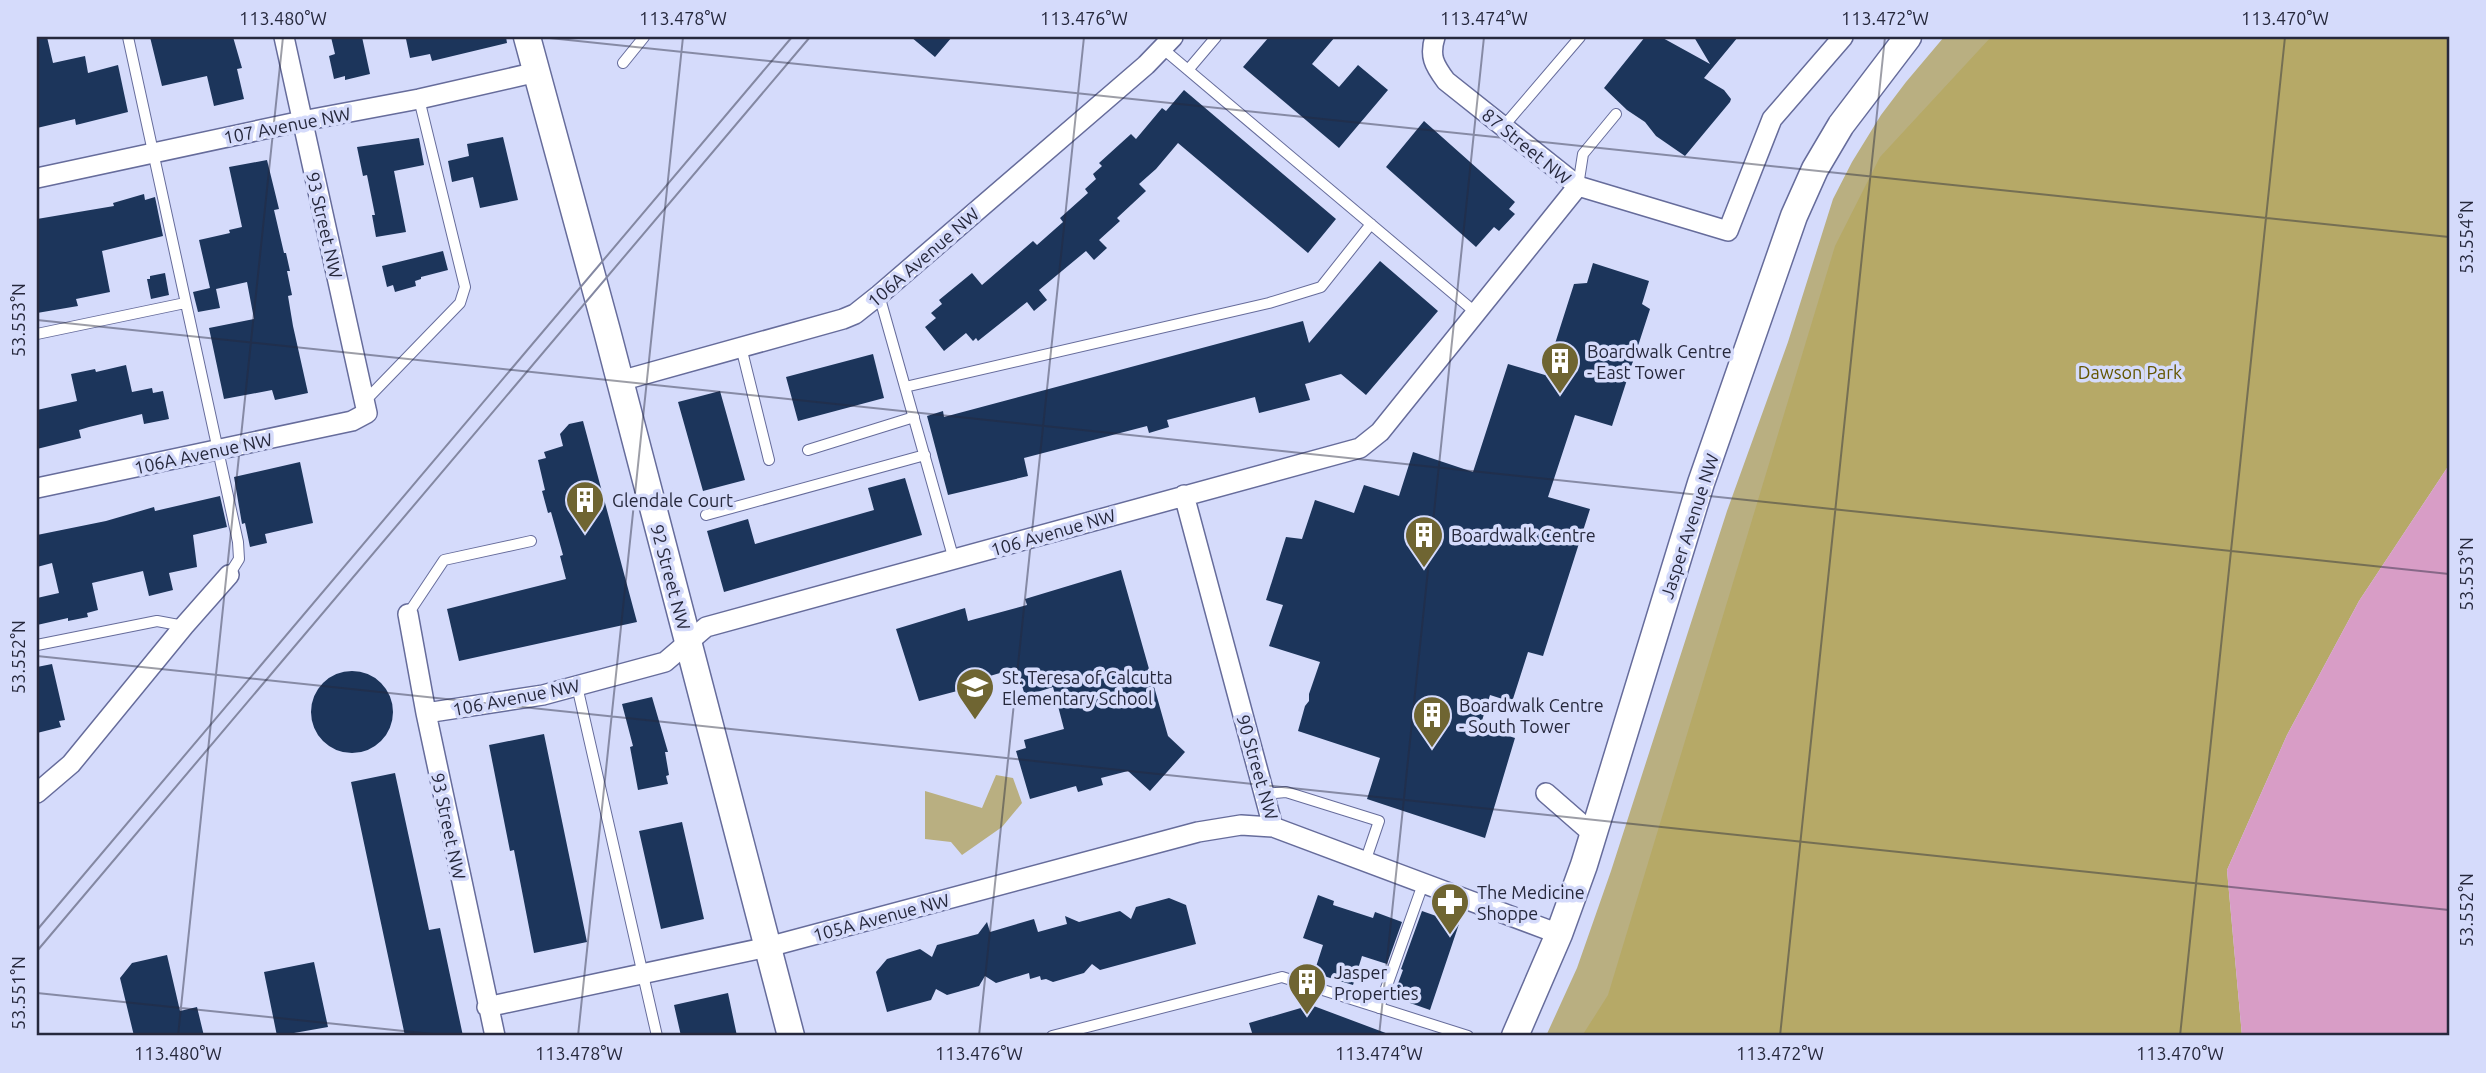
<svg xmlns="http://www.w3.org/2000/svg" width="2486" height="1073" viewBox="0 0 2486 1073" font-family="Ubuntu,sans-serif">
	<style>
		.green { fill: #b9af81 }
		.forest { fill: #b6a967 }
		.water { fill: #d89dc6 }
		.building { fill: #1c355b }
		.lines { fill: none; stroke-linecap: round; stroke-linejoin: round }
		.lane-casing { stroke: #666c9b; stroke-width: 12 }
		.street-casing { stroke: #666c9b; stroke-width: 22 }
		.secondary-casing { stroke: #666c9b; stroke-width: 29 }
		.lane { stroke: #fff; stroke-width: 10 }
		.street { stroke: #fff; stroke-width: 19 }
		.secondary { stroke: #fff; stroke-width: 26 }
		.tram { stroke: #8488a2; stroke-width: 2 }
		.ticks { fill: none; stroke: #26283c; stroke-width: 2; stroke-opacity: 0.45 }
		.labels { text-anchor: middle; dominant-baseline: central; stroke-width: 7; stroke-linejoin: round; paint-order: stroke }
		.street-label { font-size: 18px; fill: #26283c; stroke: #d5dbfb }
		.poi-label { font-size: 18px; fill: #26283c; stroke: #d5dbfb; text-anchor: start }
		.park-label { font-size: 18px; fill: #635500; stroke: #d5dbfb }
		.neatline { fill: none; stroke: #26283c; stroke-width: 2.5 }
		.ticks-label { font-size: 18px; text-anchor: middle; fill: #26283c }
	</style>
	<rect width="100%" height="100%" fill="#d5dbfb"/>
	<path class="green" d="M1944,37h93l-426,999h-65l31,-68 34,-97 116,-360 61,-169 45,-143 19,-37 29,-47 25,-33z
		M996,775l17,3 9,25 -20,24 -40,28 -11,-13 -26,-3v-48l57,17z"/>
	<path class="forest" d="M1991,37h458v428l-90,136 -72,134 -60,135 15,166h-660l26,-41 227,-749 45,-89z"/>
	<path class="water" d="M2449,465v571h-207l-15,-166 60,-135 72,-134z"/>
	<path class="building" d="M37,37h10l6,26 32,-7 3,17 30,-8 10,47 -52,13 -1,-6 -38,9z
		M150,37h83l9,31 -5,1 7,30 -30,7 -7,-30 -45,10z
		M331,37h31l8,37 -25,6v-4l-11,3 -5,-23 6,-2z
		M418,37h88l1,6 -75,18 -2,-7 -20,4 -4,-19z
		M911,37h41l-17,20z
		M1269,37h66l-23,27 27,23 19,-22 30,25 -49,58 -96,-81z
		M1645,37h16l49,27 -16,-27h44l-34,41 20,12 7,9 -1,3 -45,54 -29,-20 -11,-14 -18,-12 -23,-22z
		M1184,90l152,129 -28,34 -130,-110 -22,26 -17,15 7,7 -29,27 3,3 -21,19 8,8 -13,12 -8,-9 -47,39 8,10 -13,11 -7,-9 -49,39 -2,-3 -3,3 -7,-8 -22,18 -19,-24 11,-9 -5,-5 11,-9 -3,-4 33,-27 10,12 51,-44 4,4 26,-23 -3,-4 28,-25 -3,-4 11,-10 -3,-5 9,-8 -3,-3 32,-29 5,5 26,-31 4,3z
		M1424,121l91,81 -6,7 6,5 -16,17 -5,-4 -18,20 -90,-80z
		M503,137l15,63 -38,8 -7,-31 -21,5 -4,-21 21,-5 -2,-12z
		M419,138l5,27 -30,6 12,61 -30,5 -4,-22h3l-8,-40 -4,1 -6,-29z
		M267,160l12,49 -5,1 10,43h2l4,18h-3l5,24 -4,1 5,30 15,67 -33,7 -3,-10 -48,9 -15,-71 45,-9 -7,-37 -31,7 4,19 -22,4 -5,-20 17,-4 -11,-48 31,-7 -1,-3 13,-3 -13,-60z
		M144,194l1,6 10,-3 8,39 -61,15 8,41 -34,7 2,7 -41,7v-94l77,-13 -1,-3z
		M443,251l5,19 -27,7v2l-6,2 1,5 -21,6 -2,-7 -6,2 -5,-21z
		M1380,261l58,50 -72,84 -25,-21 -36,10 5,16 -51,13 -4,-16 -88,23 2,7 -20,6 -2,-7 -123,32 4,18 -80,19 -21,-79 16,-5 1,6 359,-96 6,22z
		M1593,263l56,18 -7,23 8,5 -38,117 -37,-11 -27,82 42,12 -47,147 -15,-4 -16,50 -22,-7 -10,32 35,11 -30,100 -118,-39 13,-41 -82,-27 7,-25 4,-5v-7l11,-32 -51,-16 14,-41 -17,-5 20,-63 16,2 13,-39 39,13 10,-28 35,11 14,-44 60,20 35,-108 37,11 29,-91 13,-1z
		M165,273l4,22 -18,4 -4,-20h3v-3z
		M873,354l11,44 -86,23 -12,-44z
		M126,365l6,27 20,-4 1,5 10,-2 6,28 -25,5 -2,-10 -53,13 -10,3 2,8 -44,11v-39l40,-9 -6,-27 24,-5 1,3z
		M720,391l25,89 -42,11 -25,-89z
		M583,421l54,201 -178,39 -12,-52 119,-30 -6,-23 3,-1 -12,-43 -3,1 -6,-22 3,-1 -7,-30 8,-2 -2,-6 19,-6 -3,-12 9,-10z
		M300,462l13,61 -48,11 2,9 -17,4 -5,-24 -3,1 -8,-47z
		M905,478l17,57 -198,57 -17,-61 41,-12 7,25 119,-34 -6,-22z
		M220,496l7,31 -34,8 4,32 -28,6 4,17 -24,6 -6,-25 -51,12 6,27 -11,3 1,4 -20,4v-3l-31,7v-27l22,-5 -7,-30 -15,4v-32l69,-14 48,-14 1,4z
		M1121,570l47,166 17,16 -35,39 -22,-20 -27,7 2,7 -25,7 -2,-6 -46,13 -14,-48 10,-3 -2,-8 40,-11 -11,-42 -28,9 -8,-28 -34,10 3,12 -24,6 -1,-6 -42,11 -23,-72 69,-21 3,13 59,-16 -2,-6z
		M52,664l13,56 -6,1 2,6 -24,6v-66z
		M311 712a41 41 0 1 1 82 0a41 41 0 1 1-82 0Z
		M652,697l16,55h-3l4,23 -3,1 2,8 -30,6 -8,-43 3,-1 -11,-42z
		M544,734l43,208 -53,11 -20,-103 -4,1 -21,-106z
		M395,773l34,157 11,-2 23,108h-58l-54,-254z
		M682,822l22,97 -43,10 -22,-98z
		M1318,895l16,6 -1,4 40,13 2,-6 27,10 -15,42 -25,-8 -9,29 -39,-12 9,-28 -20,-7z
		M1169,898l17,7 10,39 -96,26 -8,-6 -8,9 -31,9 -7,-3 -5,1 -1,-4 -10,3 -1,-6 -33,10 -11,-7 -6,10 -32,9 -11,-6 -5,11 -44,12 -11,-40 11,-13 33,-10 12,8 5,-12 41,-11 9,-12 3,10 44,-13 4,13 29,-8 -2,-8 14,6 41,-11 11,8 5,-12z
		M1422,911l37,13 -29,86 -37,-13 10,-27 -2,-1z
		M167,955l13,56 17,-4 7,29h-70l-14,-58 12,-15z
		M314,962l14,65 -51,9 -13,-64z
		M728,993l9,43h-56l-7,-31z
		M1311,1005l80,30v1h-138l-4,-13z"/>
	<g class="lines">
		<defs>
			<path id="lane" d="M128,37l110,505 1,17 -10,16
				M1162,48l313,264
				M623,63l21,-26
				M1188,70l28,-33
				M1503,127l77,-90
				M1578,186l5,-32 33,-40
				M879,295l75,265
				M37,334l148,-31
				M741,347l28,113
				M905,387l364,-84 52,-16 50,-63
				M365,401l95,-98 5,-16 -46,-188
				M808,450l106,-33
				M706,515l219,-60
				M408,614l36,-54 87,-19
				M37,645l120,-24 27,5
				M577,686l80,350
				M1264,794l22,-2 93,29 -14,41
				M1379,1008l44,-124
				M1052,1036l230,-59 186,59"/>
			<path id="street" d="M1435,37c-6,19 -1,28 11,44l132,105 150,45 44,-112 71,-82
				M37,178l265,-57 117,-22 118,-27
				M620,381l223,-62 12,-5 24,-19 267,-230 27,-28
				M37,488l315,-67 15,-8 -83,-376
				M1184,495l89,332
				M408,614l18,99 69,323
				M426,713l117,-18 122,-33 41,-35 654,-179 20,-16 198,-246
				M37,793l34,-29 113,-138 45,-51
				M1546,793l47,41
				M487,1007l281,-60 430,-115 43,-7 32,2 286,107"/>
			<path id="secondary" d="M527,37l80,294 184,705
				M1515,1036l44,-102 25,-69 117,-382 93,-267 21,-47 26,-44 67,-88"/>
		</defs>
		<use href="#lane" class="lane-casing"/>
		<use href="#street" class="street-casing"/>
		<use href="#secondary" class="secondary-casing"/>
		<use href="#lane" class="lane"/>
		<use href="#street" class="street"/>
		<use href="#secondary" class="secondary"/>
		<path class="tram" d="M37,930l755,-893
			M37,951l773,-914"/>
	</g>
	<path class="ticks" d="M540,37l1909,200M37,320l2412,254M37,656l2412,254M37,993l415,43M178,1036l105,-999M578,1036l105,-999M979,1036l105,-999M1379,1036l105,-999M1780,1036l105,-999M2180,1036l105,-999"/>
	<defs>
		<symbol id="building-pin" viewBox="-11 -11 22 30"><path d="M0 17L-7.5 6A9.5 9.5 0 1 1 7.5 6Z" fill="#6f6532" stroke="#d5dbfb"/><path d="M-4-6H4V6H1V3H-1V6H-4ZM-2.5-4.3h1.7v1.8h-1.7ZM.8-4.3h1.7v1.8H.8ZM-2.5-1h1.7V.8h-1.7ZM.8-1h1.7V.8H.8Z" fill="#fff"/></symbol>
		<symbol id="school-pin" viewBox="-11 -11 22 30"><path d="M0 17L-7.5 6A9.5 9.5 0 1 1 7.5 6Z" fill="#6f6532" stroke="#d5dbfb"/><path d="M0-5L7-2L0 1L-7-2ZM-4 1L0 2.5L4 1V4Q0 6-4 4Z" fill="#fff"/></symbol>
		<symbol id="pharmacy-pin" viewBox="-11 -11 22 30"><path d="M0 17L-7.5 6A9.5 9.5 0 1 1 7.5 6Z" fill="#6f6532" stroke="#d5dbfb"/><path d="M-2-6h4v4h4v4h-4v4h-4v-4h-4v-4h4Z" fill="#fff"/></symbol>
	</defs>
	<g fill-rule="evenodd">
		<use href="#building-pin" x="1538" y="339" width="44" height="60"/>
		<use href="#building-pin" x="563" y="478" width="44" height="60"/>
		<use href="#building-pin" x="1402" y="513" width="44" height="60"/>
		<use href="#school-pin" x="953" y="665" width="44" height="60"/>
		<use href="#building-pin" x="1410" y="693" width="44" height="60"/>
		<use href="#pharmacy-pin" x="1428" y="880" width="44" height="60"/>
		<use href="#building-pin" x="1285" y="960" width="44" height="60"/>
	</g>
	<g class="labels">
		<g class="street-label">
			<text transform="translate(287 125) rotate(-11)">107 Avenue NW</text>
			<text transform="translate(1527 146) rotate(39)">87 Street NW</text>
			<text transform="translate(325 225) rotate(77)">93 Street NW</text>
			<text transform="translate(923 257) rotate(-41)">106A Avenue NW</text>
			<text transform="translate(203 453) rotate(-12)">106A Avenue NW</text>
			<text transform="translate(1689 526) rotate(-72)">Jasper Avenue NW</text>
			<text transform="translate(1053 532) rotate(-16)">106 Avenue NW</text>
			<text transform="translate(671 577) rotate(75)">92 Street NW</text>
			<text transform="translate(516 697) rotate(-11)">106 Avenue NW</text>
			<text transform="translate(1258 767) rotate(74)">90 Street NW</text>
			<text transform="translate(449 826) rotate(78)">93 Street NW</text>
			<text transform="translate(881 917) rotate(-15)">105A Avenue NW</text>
		</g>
		<g class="poi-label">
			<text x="1587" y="351">Boardwalk Centre<tspan x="1587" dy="21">- East Tower</tspan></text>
			<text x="612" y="500">Glendale Court</text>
			<text x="1451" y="535">Boardwalk Centre</text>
			<text x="1002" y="677">St. Teresa of Calcutta<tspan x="1002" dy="21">Elementary School</tspan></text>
			<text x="1459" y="705">Boardwalk Centre<tspan x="1459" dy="21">- South Tower</tspan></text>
			<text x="1477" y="892">The Medicine<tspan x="1477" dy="21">Shoppe</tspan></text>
			<text x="1334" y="972">Jasper<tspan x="1334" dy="21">Properties</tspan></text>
		</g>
		<g class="park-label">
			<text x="2130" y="372">Dawson Park</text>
		</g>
	</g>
	<rect width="2486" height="1073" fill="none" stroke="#d5dbfb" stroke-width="77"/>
	<rect x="38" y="38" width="2410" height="996" class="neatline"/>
	<g class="ticks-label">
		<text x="283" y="25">113.480°W</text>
		<text x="683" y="25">113.478°W</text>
		<text x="1084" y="25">113.476°W</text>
		<text x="1484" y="25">113.474°W</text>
		<text x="1885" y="25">113.472°W</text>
		<text x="2285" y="25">113.470°W</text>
		<text transform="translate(2467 237) rotate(-90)" y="6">53.554°N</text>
		<text transform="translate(19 320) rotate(-90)" y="6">53.553°N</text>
		<text transform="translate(2467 574) rotate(-90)" y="6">53.553°N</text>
		<text transform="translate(19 657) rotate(-90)" y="6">53.552°N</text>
		<text transform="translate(2467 910) rotate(-90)" y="6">53.552°N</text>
		<text transform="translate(19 993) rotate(-90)" y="6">53.551°N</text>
		<text x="178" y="1060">113.480°W</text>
		<text x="579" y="1060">113.478°W</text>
		<text x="979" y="1060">113.476°W</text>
		<text x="1379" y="1060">113.474°W</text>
		<text x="1780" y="1060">113.472°W</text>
		<text x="2180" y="1060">113.470°W</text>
	</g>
</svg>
